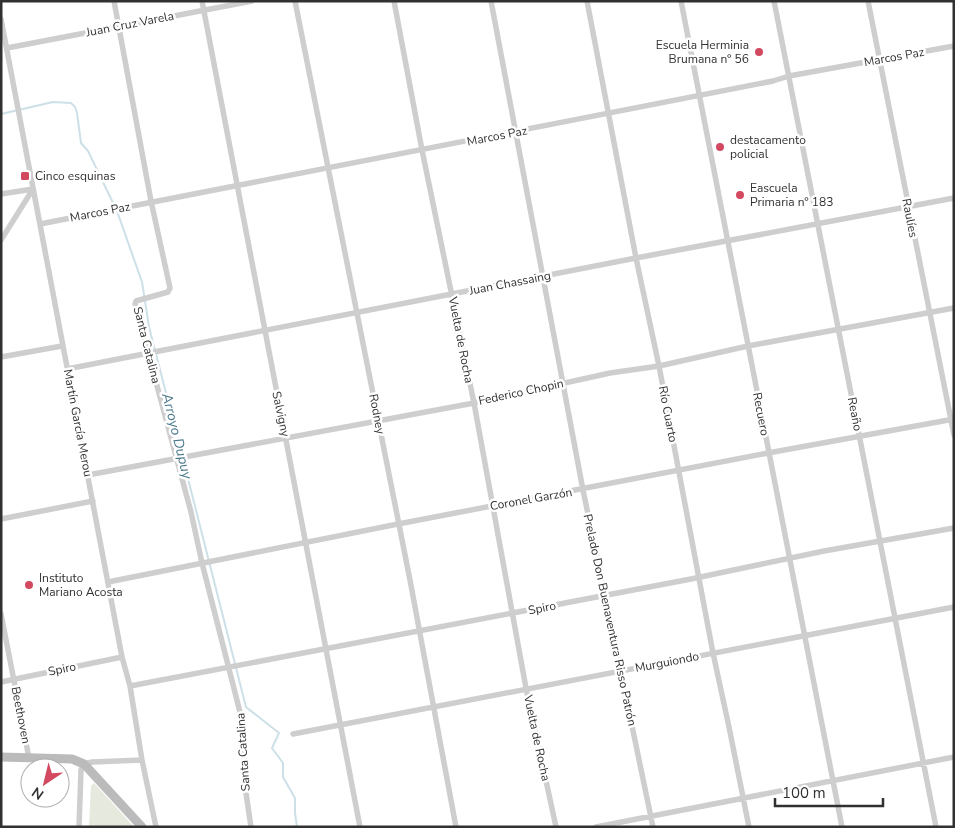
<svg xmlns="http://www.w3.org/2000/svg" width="955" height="828" viewBox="0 0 955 828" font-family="'Nunito Sans',sans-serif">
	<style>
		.green { fill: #e5e9de }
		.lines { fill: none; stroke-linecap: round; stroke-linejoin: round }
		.stream { stroke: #cde0e7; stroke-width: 2 }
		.minor { stroke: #cecece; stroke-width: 5.5 }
		.secondary { stroke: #bbb; stroke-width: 9 }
		.poi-dot { fill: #d24960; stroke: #fff; stroke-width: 2 }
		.labels { text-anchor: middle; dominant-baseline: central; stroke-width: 5; stroke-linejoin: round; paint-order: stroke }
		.street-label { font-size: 12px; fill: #313131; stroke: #fff }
		.poi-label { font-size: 12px; fill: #313131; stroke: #fff; text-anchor: start }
		.water-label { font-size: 14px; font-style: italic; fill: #48778a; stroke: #fff }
	</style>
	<rect width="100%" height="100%" fill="#fff"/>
	<path class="green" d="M94,783l40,44h-45l2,-41z"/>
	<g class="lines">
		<path class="stream" d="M1,114l52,-12 18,1 4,4 2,6 4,30 7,8 27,56
			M117,211l25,71 7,45 33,128
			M183,459l63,248 33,26 -7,15 11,15v14l12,21v15l2,14"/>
		<path class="minor" d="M114,1l37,200 19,87 -2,4 -32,9 -1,3 56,208 11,51 40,157 4,73 5,34
			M202,1c53,275 103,551 158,826
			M295,1l115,579 46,247
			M394,1l28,149 52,253 52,285 30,139
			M491,1l92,489 70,337
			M587,1l49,257 23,108 54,287 16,74 20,100
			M681,1l161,826
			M774,1l162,826
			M868,1l86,434
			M1,19l121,638 8,29 12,74 14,67
			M7,48l245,-47
			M1,194l32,-5
			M40,224l733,-143 16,-5 165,-30
			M1,240l32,-51
			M1,357l61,-11
			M67,369l569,-111 318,-60
			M88,475l386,-72 136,-30 49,-7 89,-20 206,-38
			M1,519l92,-18
			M108,582l290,-58 370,-71 186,-34
			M1,614l28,144
			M1,682l121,-25
			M130,686l561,-107 133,-28 130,-23
			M293,734l661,-127
			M79,827l2,-57 3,-6 8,-2 50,-2
			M596,827l358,-70"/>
		<path class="secondary" d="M1,757l71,2 12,5 58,63"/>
	</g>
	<g class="poi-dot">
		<circle cx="759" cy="52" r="5"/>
		<circle cx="720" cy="147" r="5"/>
		<rect x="20" y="171" width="10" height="10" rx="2.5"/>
		<circle cx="740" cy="195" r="5"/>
		<circle cx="29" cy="585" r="5"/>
	</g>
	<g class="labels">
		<g class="street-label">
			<text transform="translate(130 24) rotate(-11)">Juan Cruz Varela</text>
			<text transform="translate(894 57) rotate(-10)">Marcos Paz</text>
			<text transform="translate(497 136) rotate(-11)">Marcos Paz</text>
			<text transform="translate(100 212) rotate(-11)">Marcos Paz</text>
			<text transform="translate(910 218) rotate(79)">Raulíes</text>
			<text transform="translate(510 283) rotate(-11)">Juan Chassaing</text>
			<text transform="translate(461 340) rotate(79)">Vuelta de Rocha</text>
			<text transform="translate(147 345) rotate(76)">Santa Catalina</text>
			<text transform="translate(521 392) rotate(-12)">Federico Chopin</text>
			<text transform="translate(281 414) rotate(78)">Salvigny</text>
			<text transform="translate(377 414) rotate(79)">Rodney</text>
			<text transform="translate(668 414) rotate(79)">Río Cuarto</text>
			<text transform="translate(761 414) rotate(79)">Recuero</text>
			<text transform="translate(855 414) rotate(79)">Reaño</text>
			<text transform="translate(78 423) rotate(79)">Martín García Merou</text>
			<text transform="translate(531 499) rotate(-10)">Coronel Garzón</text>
			<text transform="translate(542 608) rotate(-11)">Spiro</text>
			<text transform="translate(610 620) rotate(78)">Prelado Don Buenaventura Risso Patrón</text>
			<text transform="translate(667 662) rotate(-11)">Murguiondo</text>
			<text transform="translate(62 669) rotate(-12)">Spiro</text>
			<text transform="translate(21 715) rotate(79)">Beethoven</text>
			<text transform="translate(537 738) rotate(78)">Vuelta de Rocha</text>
			<text transform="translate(243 752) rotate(-94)">Santa Catalina</text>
		</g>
		<g class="poi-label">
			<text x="749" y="45" text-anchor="end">Escuela Herminia<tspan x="749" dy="14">Brumana n° 56</tspan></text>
			<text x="730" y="140">destacamento<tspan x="730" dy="14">policial</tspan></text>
			<text x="35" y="176">Cinco esquinas</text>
			<text x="750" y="188">Eascuela<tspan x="750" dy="14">Primaria n° 183</tspan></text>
			<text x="39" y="578">Instituto<tspan x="39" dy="14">Mariano Acosta</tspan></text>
		</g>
		<g class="water-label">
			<text transform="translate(177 436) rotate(76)">Arroyo Dupuy</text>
		</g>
	</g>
	<rect width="955" height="828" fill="none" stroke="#313131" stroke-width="5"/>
	<g transform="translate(45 783) rotate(215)"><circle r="24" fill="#ffffff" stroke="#adadad"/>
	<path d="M0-4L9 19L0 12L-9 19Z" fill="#d24960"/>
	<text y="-8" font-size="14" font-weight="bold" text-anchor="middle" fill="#313131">N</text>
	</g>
	<path d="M775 798v8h108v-8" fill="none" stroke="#313131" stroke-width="2.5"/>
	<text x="782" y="798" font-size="15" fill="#313131" stroke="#ffffff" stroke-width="4" paint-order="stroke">100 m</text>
</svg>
